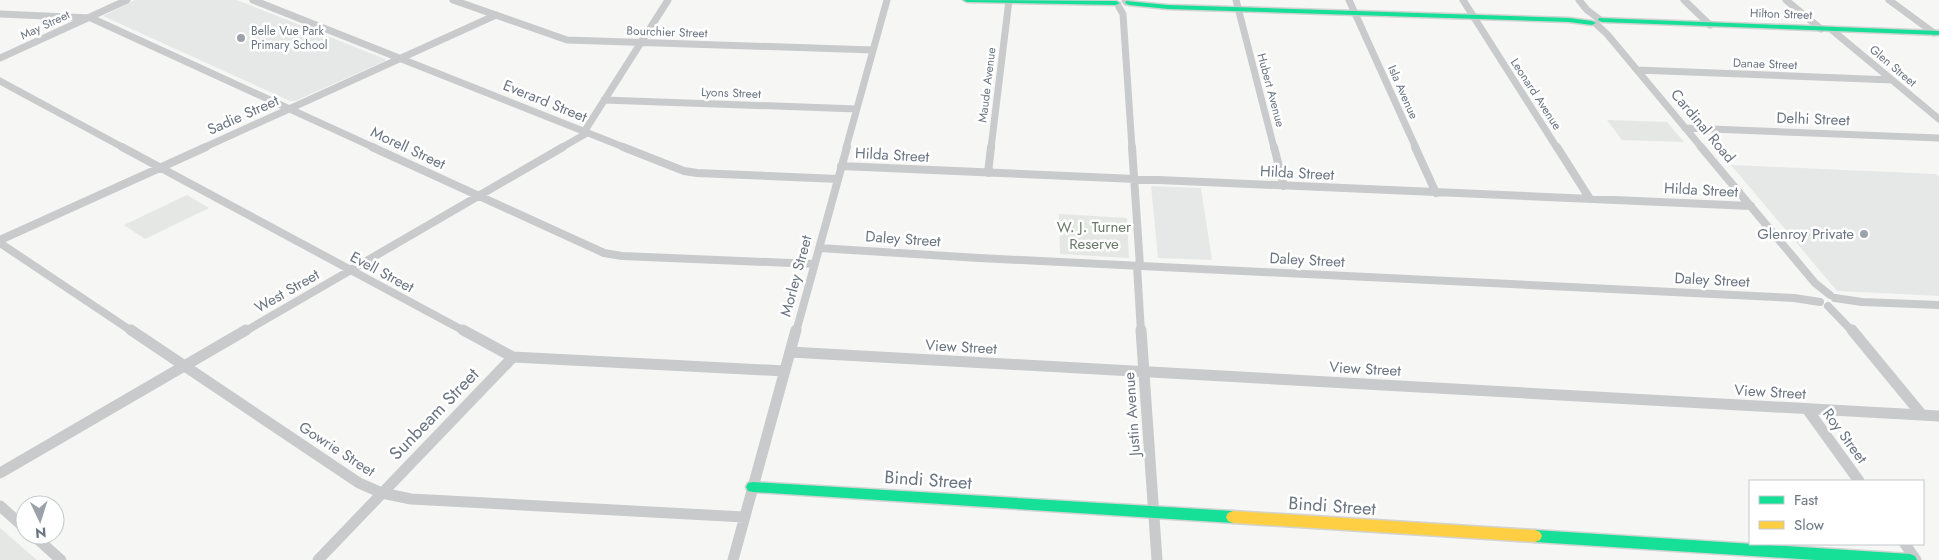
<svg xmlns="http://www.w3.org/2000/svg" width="1939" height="560" viewBox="0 0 1939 560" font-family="Jost,sans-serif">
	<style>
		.built { fill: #e6e8e8 }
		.green { fill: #e4e7e3 }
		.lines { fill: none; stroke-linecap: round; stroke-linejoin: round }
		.fast-casing { stroke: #d2d3d3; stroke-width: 3 }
		.slow-casing { stroke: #d2d3d3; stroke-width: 3 }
		.street-far2 { stroke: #c9cacb; stroke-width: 7 }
		.street-far1 { stroke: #c9cacb; stroke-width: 8 }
		.street { stroke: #c9cacb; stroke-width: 11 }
		.fast { fill: #16e098; fill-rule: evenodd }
		.slow { fill: #ffcf43; fill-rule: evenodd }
		.poi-dot { fill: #9ba2aa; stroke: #fff; stroke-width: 2 }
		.labels { text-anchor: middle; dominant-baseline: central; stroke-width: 5; stroke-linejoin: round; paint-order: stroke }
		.far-street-label { font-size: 12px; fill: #6a7582; stroke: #fff }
		.far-poi-label { font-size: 12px; fill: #6a7582; stroke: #fff; text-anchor: start }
		.street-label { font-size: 15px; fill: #6a7582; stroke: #fff }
		.park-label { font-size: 15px; fill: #6a7a68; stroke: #fff }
		.poi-label { font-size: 15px; fill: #6a7582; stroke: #fff; text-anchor: end }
		.near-street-label { font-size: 18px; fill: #6a7582; stroke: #fff }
	</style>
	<rect width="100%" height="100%" fill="#f6f6f5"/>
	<path class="built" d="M135,0h102l148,59v2l-90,40h-5l-187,-85z
		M1731,165l205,9 3,3v119l-102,-5z
		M1151,186l50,2 11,72 -54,-2z"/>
	<path class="green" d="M1607,120l60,2 17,20 -62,-2z
		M187,195l22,13 -64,31 -21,-14z
		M1059,214l68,4 2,40 -69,-4z
		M0,528l37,32h-37z"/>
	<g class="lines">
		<defs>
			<path id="fast" d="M963,0l153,1 4,2 -4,2 -149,-3z
				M1126,1l42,4 401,13 23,3 4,2 -4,2 -23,-3 -401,-13 -39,-4 -4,-2z
				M1599,18l340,13v4l-337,-13 -4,-2z
				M753,482l480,29 5,2 2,4 -2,4 -5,2 -480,-31 -5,-1 -2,-4 2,-4z
				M1535,530l375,24 5,2 2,4h-102l-280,-18 -5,-2 -2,-4 2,-4z"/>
			<path id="slow" d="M1233,511l302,19 5,2 2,4 -2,4 -5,2 -302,-19 -5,-2 -2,-4 2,-4z"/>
		</defs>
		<use href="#fast" class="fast-casing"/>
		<use href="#slow" class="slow-casing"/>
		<path class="street-far2" d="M253,0l373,148
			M453,0l114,40 306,10
			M1125,0l1,2
			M1236,0l38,148
			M1349,0l67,148
			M1463,0l94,148
			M1579,0l8,10 12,9
			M1684,0l26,25
			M1786,0l35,29
			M1889,0l45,33
			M1119,7l4,7 9,134
			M0,14l91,4 284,130
			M1596,24l11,10 95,114
			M1832,30l107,89
			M0,58l127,-58
			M1637,70l255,10
			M0,81l124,67
			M604,100l253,9
			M1685,128l254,10
			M584,132l84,-132
			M203,148l293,-133
			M561,148l26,-15
			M846,148l41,-148
			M991,148l18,-148"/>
		<path class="street-far1" d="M122,147l344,185
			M372,147l232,106 18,3 192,8
			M623,147l61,24 13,2 141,6
			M1132,147l8,119
			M1274,147l10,39
			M1415,147l21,46
			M1557,147l33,52
			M1701,147l114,136 15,12
			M841,166l910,40
			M988,173l3,-26
			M0,240l206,-93
			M0,243l133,89
			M819,248l160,10 815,40 26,4
			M1137,266l4,66
			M1835,298l27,4 77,3
			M1828,306l25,26
			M244,332l319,-185
			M796,332l51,-185"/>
		<path class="street" d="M131,330l228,153 23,10 29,6 333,18
			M463,330l50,27 272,14
			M1141,330l16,230
			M1852,330l70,85
			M790,352l1149,64
			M1807,409l52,72
			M0,473l246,-143
			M0,506l25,22
			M33,535l28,25
			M1905,544l11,16
			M318,560l195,-203
			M733,560l63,-230"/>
		<use href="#fast" class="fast"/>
		<use href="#slow" class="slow"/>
	</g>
	<g class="poi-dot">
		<circle cx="241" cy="38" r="5"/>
		<circle cx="1864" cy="234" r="5"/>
	</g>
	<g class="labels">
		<g class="far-street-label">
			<text transform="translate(1781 14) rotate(2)">Hilton Street</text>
			<text transform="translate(45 25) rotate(-25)">May Street</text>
			<text transform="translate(667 32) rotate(2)">Bourchier Street</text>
			<text transform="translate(1765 64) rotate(2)">Danae Street</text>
			<text transform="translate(1893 66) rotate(40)">Glen Street</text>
			<text transform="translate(987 85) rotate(-83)">Maude Avenue</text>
			<text transform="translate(1271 90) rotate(75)">Hubert Avenue</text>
			<text transform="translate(1403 92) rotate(66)">Isla Avenue</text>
			<text transform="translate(731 93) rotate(2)">Lyons Street</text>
			<text transform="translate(1536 94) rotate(57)">Leonard Avenue</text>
		</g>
		<g class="far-poi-label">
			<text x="251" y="31">Belle Vue Park<tspan x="251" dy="14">Primary School</tspan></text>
		</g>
		<g class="street-label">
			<text transform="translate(545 101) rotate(22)">Everard Street</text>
			<text transform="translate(243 115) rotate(-24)">Sadie Street</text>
			<text transform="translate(1813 119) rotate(2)">Delhi Street</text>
			<text transform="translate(1703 126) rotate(50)">Cardinal Road</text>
			<text transform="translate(408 148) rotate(25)">Morell Street</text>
			<text transform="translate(892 155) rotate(3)">Hilda Street</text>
			<text transform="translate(1297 173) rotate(3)">Hilda Street</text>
			<text transform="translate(1701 190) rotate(3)">Hilda Street</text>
			<text transform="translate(903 239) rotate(4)">Daley Street</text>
			<text transform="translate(1307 260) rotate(3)">Daley Street</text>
			<text transform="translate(382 272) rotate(28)">Evell Street</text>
			<text transform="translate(796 276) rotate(-75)">Morley Street</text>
			<text transform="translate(1712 280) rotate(3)">Daley Street</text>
			<text transform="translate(287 291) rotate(-30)">West Street</text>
			<text transform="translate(961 347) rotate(3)">View Street</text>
			<text transform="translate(1365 369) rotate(3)">View Street</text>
			<text transform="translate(1770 392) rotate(3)">View Street</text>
			<text transform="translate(1132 414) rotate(-94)">Justin Avenue</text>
			<text transform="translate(1845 436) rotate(54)">Roy Street</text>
			<text transform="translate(337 449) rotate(33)">Gowrie Street</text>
		</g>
		<g class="park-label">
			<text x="1094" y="227">W. J. Turner<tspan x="1094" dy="17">Reserve</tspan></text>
		</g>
		<g class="poi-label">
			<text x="1854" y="234">Glenroy Private</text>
		</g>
		<g class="near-street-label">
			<text transform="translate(434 414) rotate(-46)">Sunbeam Street</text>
			<text transform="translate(928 480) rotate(4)">Bindi Street</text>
			<text transform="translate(1332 506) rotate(4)">Bindi Street</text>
		</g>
	</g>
	<rect x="1749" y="480" width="175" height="65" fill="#ffffff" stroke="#c3c8cd"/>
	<rect x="1759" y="496" width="25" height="8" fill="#16e098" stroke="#c3c8cd"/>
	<text x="1794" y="505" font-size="15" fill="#6a7582">Fast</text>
	<rect x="1759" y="521" width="25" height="8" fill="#ffcf43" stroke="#c3c8cd"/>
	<text x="1794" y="530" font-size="15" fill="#6a7582">Slow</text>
	<g transform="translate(40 520) rotate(176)"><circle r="24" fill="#ffffff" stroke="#c3c8cd"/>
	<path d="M0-4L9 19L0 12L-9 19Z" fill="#9ba2aa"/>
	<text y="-8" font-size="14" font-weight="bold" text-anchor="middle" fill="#6a7582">N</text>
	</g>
</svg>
